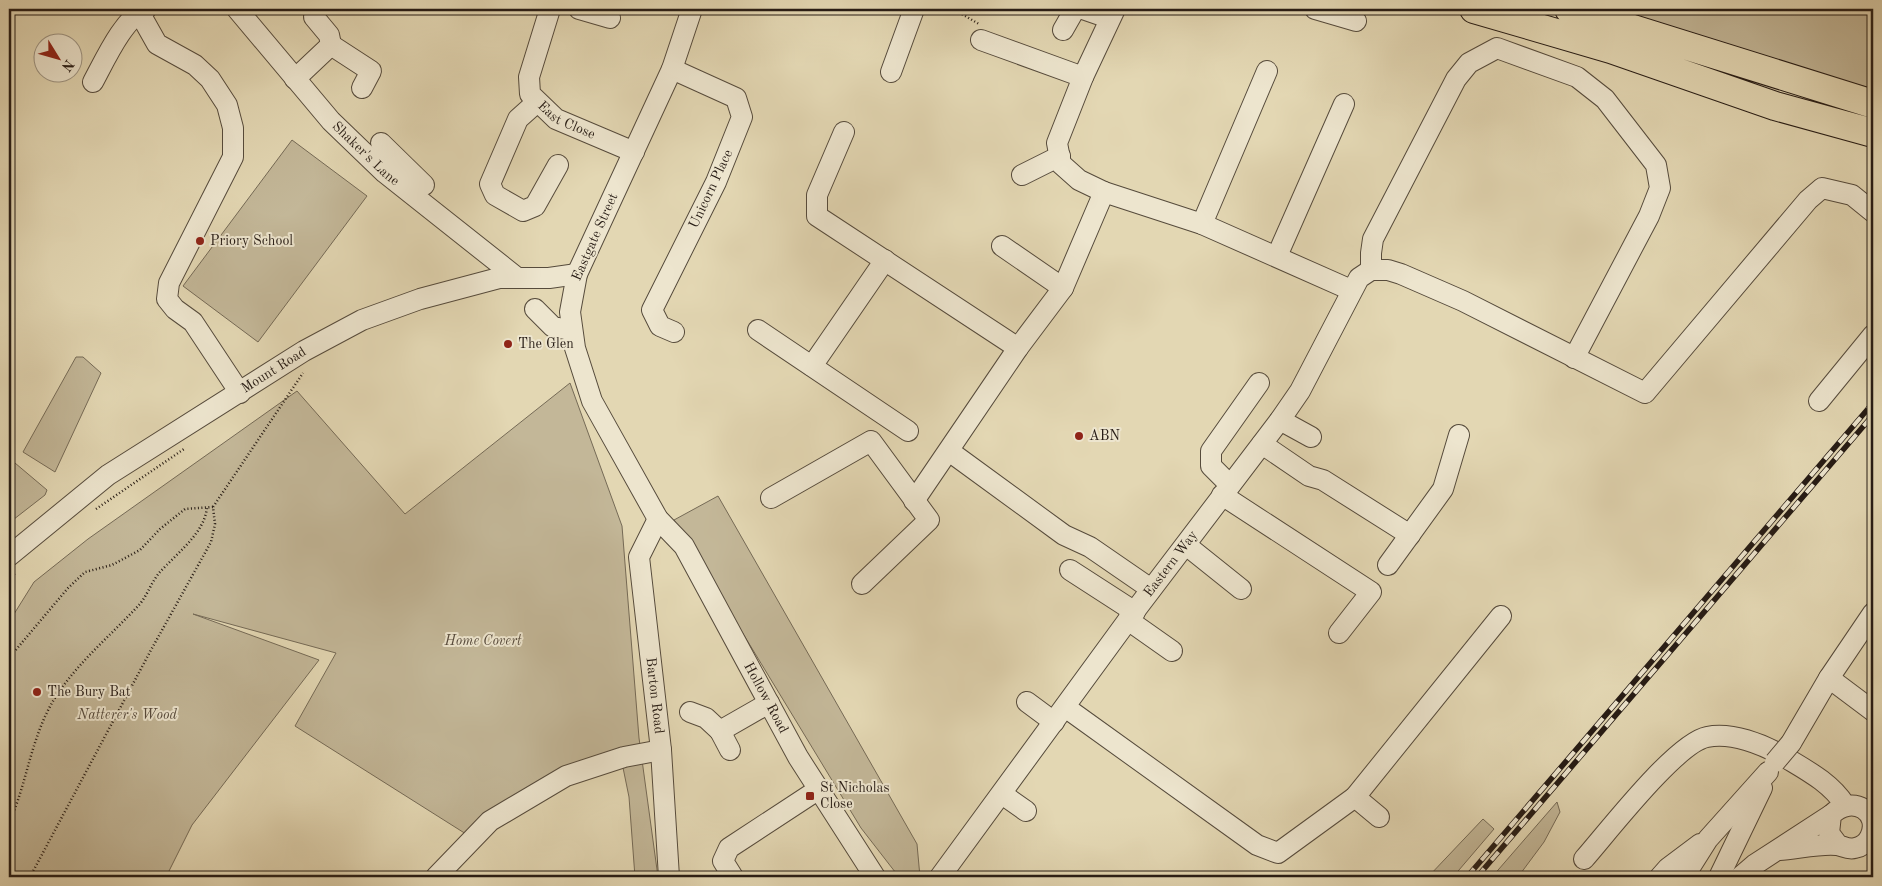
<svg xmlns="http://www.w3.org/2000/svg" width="1882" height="886" viewBox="0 0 1882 886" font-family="'Old Standard TT',serif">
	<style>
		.green { fill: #c3b798; stroke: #756a56 }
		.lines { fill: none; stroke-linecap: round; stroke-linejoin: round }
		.minor-casing { stroke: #564b3c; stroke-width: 22 }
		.highway-casing { stroke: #271c15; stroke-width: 30 }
		.path { stroke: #271c15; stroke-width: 2.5; stroke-dasharray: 1 2.5; stroke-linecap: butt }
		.minor { stroke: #ede5ce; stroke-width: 20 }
		.highway { stroke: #e3d7b3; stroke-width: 28 }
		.rail-casing { stroke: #271c15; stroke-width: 5.5 }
		.rail { stroke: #ede5ce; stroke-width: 4; stroke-dasharray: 11; stroke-linecap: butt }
		.minor-bridge-casing { stroke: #564b3c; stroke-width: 22; stroke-linecap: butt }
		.minor-bridge { stroke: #ede5ce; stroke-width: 20 }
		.poi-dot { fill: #8f2418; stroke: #ede5ce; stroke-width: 2 }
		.labels { text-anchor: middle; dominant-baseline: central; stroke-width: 4; stroke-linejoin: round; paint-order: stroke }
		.street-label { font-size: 14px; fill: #271c15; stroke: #ede5ce }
		.poi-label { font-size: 14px; fill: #271c15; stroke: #ede5ce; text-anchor: start }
		.park-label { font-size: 14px; font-style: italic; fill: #564a3c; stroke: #ede5ce }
	</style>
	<rect width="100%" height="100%" fill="#e3d7b3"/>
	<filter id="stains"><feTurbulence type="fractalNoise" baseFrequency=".004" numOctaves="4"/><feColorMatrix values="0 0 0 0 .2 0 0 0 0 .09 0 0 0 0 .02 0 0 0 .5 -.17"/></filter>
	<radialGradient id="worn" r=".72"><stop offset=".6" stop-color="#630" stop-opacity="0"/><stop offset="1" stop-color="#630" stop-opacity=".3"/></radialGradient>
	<path class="green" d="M1616,9h257v80l-135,-39z
		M292,140l75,56 -109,146 -75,-56z
		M76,357h7l18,16 -46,99 -32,-20z
		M570,383l52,143 17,212 19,139h-23l-6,-80 -10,-49 -119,58 -34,28 -171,-108 41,-73 -143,-39 126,46 -127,165 -26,52h-157v-255l25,-40 54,-43 209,-148 108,123z
		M15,463l32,27 -2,5 -36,28v-52z
		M718,496l199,348 3,33h-21l-38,-49 -187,-308z
		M1557,802l3,10 -16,30 -26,35h-26z
		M1483,819l11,10 -41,48h-25z"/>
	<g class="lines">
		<defs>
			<g id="minor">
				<path id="s1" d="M237,9l94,112 54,52 130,103"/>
				<path id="s2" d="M550,9l-21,68 1,17 26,25 78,33"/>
				<path d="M579,9l31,9"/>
				<path id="s3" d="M692,9l-20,60 -95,205 -7,38 5,36 17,53 66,118 26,27 114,211 77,120"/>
				<path d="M1083,9l26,9"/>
				<path d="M1315,9l41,12"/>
				<path d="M139,12l18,32 38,21 15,14 17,26 6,23v29l-64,126 -2,16 8,10 18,13 47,71"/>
				<path d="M314,17l15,18 2,10"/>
				<path d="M1063,30l12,-21"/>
				<path d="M981,40l102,37"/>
				<path d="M672,69l64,29 6,19 -26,65 -64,128 8,16 14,6"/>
				<path d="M891,72l23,-63"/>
				<path d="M295,79l36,-34 40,26 -9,17"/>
				<path d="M93,82c11,-20 31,-65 53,-73"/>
				<path d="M537,102l-19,17 -28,65 5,11 28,16 12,-5 23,-41"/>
				<path d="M844,132l-27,63v21l201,132"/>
				<path d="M381,143l43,42"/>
				<path d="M1022,175l38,-19"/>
				<path d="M1104,192l-25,-12 -18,-16 -4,-21 26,-66 32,-68"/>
				<path d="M1202,224l65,-153"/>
				<path d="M1002,246l61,42"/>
				<path d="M1277,256l67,-152"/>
				<path d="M1371,270v-17l2,-14 83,-160 13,-16 28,-15 80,29 28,22 51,66 4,23 -11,28 -75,142"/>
				<path d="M535,309l18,18 18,3"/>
				<path d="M758,330l150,101"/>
				<path d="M812,366l73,-106"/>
				<path d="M1819,401l54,-66"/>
				<path d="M1280,420l31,17"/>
				<path d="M1262,444l47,32 14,4 87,55"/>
				<path d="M949,451l115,84 26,12 61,42"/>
				<path d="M1230,485l-19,-19v-15l48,-68"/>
				<path d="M1222,495l149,97 -32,41"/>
				<path d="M771,498l100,-57 58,79 -67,64"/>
				<path d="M914,501l104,-153 45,-60 41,-96 98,32 149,66"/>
				<path id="s4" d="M658,519l-19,38 22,193 8,127"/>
				<path d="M1186,545l55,44"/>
				<path id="s5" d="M9,556l99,-81 196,-124 58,-31 58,-21 79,-21h50l28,-4"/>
				<path d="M1388,565l55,-76 16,-54"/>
				<path d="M1070,570l65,42"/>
				<path d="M1128,620l44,31"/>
				<path d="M1829,678l44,33"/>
				<path d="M1027,702l27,20"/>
				<path d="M1065,707l192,138 21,8 77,-56 146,-181"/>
				<path d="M690,712l16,6 14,13 49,-28"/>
				<path d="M720,731l10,19"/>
				<path d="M1791,743l38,-65 44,-65"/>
				<path d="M1002,794l24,17"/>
				<path d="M1355,797l24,20"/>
				<path d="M1779,850c17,-1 42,-7 58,-5 6,1 11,5 18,3 6,-1 12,-5 15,-11 12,-24 -17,-44 -39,-22l-2,18 9,12"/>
				<path d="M1584,859c23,-26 92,-116 123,-122 25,-5 55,7 76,19 23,14 47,26 62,49"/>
				<path d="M436,877l54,-56 76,-45 58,-19 37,-7"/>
				<path d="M733,877l-10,-16 6,-13 90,-59"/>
				<path id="s6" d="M940,877l188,-257 152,-200 20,-29 59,-113 12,-8h17l13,4 62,27 182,92 163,-193 14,-12 30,7 21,17"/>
				<path d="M1660,877l8,-9 32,-24"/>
				<path d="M1684,877l24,-38 60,-67"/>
				<path d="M1719,877l43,-89"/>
				<path d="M1740,877l14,-12 77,-50"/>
			</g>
			<path id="highway" d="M1474,9l137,40 164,57 98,27
				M1569,9l304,95"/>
		</defs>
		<use href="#minor" class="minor-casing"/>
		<use href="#highway" class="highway-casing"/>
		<path class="path" d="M953,9l26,15
			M96,509l88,-60
			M9,579l6,-6
			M9,658l59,-70 17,-16 27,-7 28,-15 20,-21 25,-20 28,-2
			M9,823c20,-44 22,-93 52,-134 22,-31 52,-56 78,-84 8,-9 12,-22 20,-32 17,-19 46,-40 48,-66
			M30,877l121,-227 60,-108 4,-18 -2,-17 90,-134"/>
		<use href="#minor" class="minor"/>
		<use href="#highway" class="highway"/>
		<defs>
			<path id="rail" d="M1467,877l406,-474
				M1477,877l396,-462"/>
		</defs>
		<use href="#rail" class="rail-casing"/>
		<use href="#rail" class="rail"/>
		<defs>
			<path id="minor-bridge" d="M1775,762l16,-19"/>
		</defs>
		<use href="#minor-bridge" class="minor-bridge-casing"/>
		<use href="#minor-bridge" class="minor-bridge"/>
	</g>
	<g class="poi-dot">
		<circle cx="200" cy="241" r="5"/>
		<circle cx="508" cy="344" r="5"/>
		<circle cx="1079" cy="436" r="5"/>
		<circle cx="37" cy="692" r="5"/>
		<rect x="805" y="791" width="10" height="10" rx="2.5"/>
	</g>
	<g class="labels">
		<g class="street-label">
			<text stroke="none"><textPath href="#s2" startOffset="134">East Close</textPath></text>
			<text stroke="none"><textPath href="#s1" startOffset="194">Shaker's Lane</textPath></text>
			<text transform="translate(711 189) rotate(-65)">Unicorn Place</text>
			<text transform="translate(595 237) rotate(-66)">Eastgate Street</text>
			<text stroke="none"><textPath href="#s5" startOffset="324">Mount Road</textPath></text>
			<text stroke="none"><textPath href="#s6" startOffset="389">Eastern Way</textPath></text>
			<text stroke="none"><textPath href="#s4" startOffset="182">Barton Road</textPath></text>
			<text stroke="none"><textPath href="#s3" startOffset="765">Hollow Road</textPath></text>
		</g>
		<g class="poi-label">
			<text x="210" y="241">Priory School</text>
			<text x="518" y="344">The Glen</text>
			<text x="1089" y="436">ABN</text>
			<text x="47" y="692">The Bury Bat</text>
			<text x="820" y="788">St Nicholas<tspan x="820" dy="16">Close</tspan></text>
		</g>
		<g class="park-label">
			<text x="483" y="641">Home Covert</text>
			<text x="127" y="715">Natterer's Wood</text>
		</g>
	</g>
	<rect width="1882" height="886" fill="none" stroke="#e3d7b3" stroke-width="30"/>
	<rect x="10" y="10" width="1862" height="866" fill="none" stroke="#271c15" stroke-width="2.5"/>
	<rect x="15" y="15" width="1852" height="856" fill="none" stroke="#271c15"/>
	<g transform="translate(58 58) rotate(127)"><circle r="24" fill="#ede5ce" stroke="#9e9584"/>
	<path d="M0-4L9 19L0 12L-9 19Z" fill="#8f2418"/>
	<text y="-8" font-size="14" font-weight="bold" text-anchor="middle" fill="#271c15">N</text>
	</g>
	<rect width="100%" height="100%" filter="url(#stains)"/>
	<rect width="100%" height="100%" fill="url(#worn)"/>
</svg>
